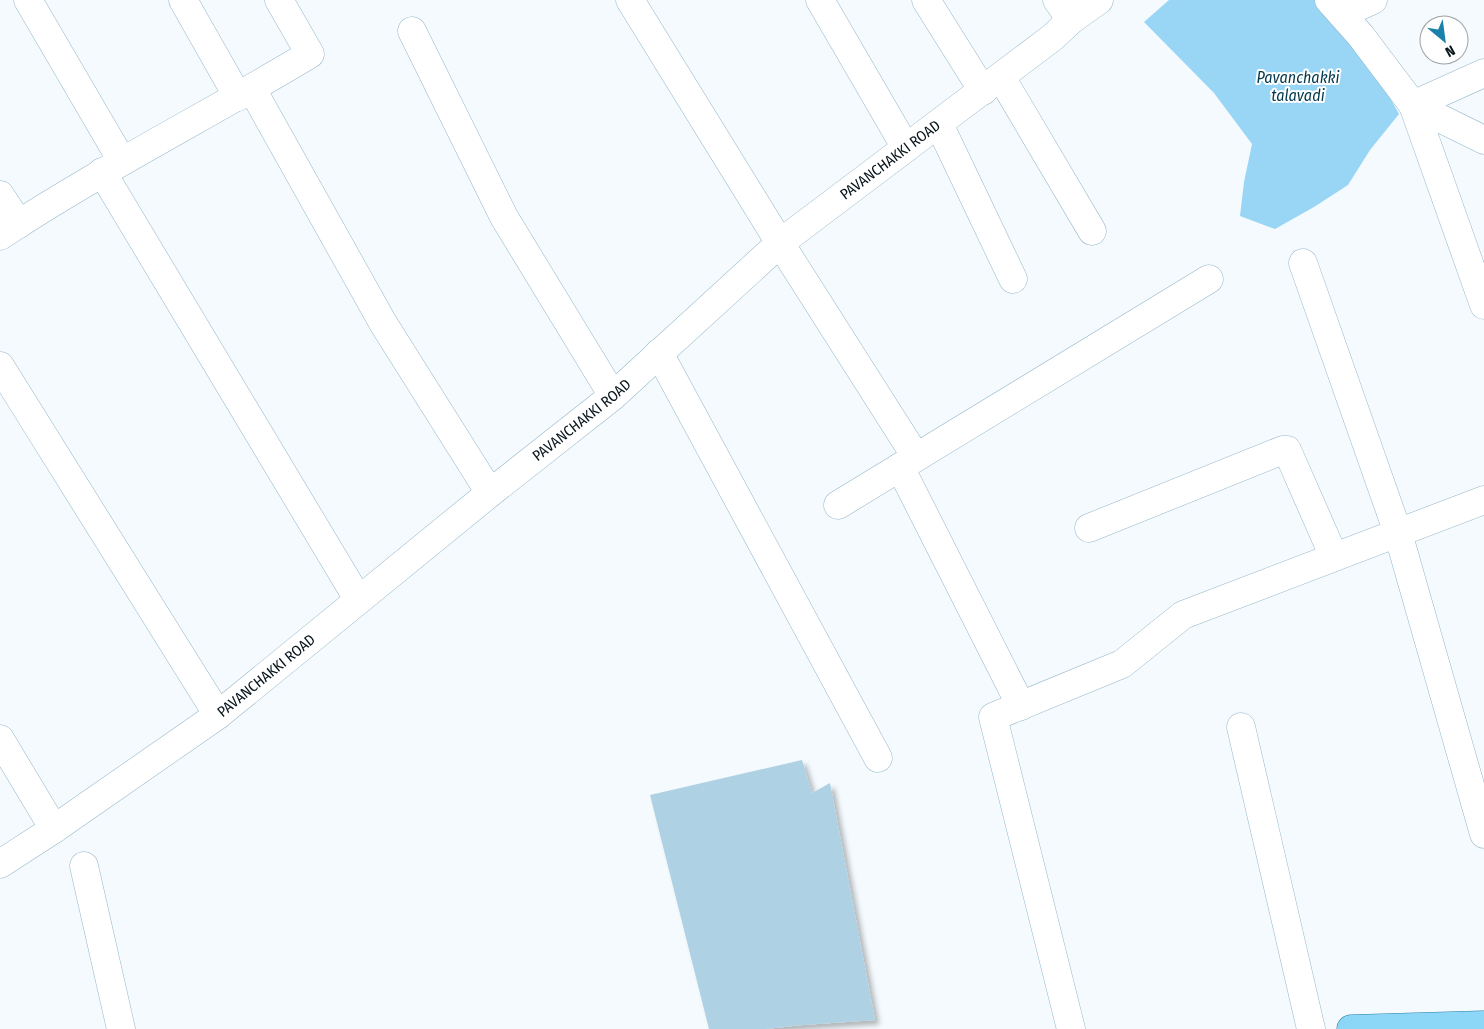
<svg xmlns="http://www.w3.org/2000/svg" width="1484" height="1029" viewBox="0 0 1484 1029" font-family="'Fira Sans Condensed',sans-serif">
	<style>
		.water { fill: #99d5f5 }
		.building { fill: #afd1e4; filter: url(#shadow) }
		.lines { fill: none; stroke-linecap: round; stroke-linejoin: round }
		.minor-casing { stroke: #95b7c9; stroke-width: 29 }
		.major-casing { stroke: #2c81a7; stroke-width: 29 }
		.minor { stroke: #fff; stroke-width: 28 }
		.major { stroke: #8cd6f8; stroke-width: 28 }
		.labels { text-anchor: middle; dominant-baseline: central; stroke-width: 4; stroke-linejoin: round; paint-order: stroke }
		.street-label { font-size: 15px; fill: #08151b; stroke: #fff }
		.water-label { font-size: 16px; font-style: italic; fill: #03384e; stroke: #fff }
	</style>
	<defs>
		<filter id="shadow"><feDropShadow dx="4.5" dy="4.5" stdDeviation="2.5" flood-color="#0004"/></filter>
	</defs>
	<rect width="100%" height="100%" fill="#f4fafe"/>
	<path class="water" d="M1169,0h146l60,71 24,43 -29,36 -22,35 -34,22 -39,22 -35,-13 4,-34 8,-38 -38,-51 -70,-71z"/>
	<path class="building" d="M802,760l10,33 18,-10 45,237 -73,5 -37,4h-56l-59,-234z"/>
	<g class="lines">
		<defs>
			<g id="minor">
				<path d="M28,0l94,161"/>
				<path d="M183,0l55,97"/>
				<path d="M630,0l150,243 136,214"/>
				<path d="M820,0l86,148"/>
				<path d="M926,0l57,91"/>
				<path d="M1057,0l14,20"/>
				<path d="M1329,0l32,36 52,69 71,35"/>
				<path d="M1342,14l31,-14"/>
				<path d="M412,31l92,186 109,179"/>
				<path d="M1484,73l-71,32 71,200"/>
				<path d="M1001,77l91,154"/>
				<path d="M252,89l131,234 107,170"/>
				<path d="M939,124l74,155"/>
				<path d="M102,172l256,427"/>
				<path d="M0,195l19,29"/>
				<path d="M0,236c100,-66 207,-120 310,-182l-31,-54"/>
				<path d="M1303,263l95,270 86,301"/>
				<path d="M659,353l219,405"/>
				<path d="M0,366l218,349"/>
				<path d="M900,467l121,239"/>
				<path d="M838,505l371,-226"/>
				<path d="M1089,528l194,-78h4l47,107"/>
				<path d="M1241,727l70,302"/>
				<path d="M0,739l54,90 -54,35"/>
				<path id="s1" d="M54,829l164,-114 272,-222 123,-97 167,-153 273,-206 18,-17 28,-20"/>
				<path d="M84,866l37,163"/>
				<path d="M1071,1029l-78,-312 129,-53 61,-49 301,-115"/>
			</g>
			<path id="major" d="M1351,1029l133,-4"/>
		</defs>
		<use href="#minor" class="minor-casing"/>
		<use href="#major" class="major-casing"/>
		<use href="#minor" class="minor"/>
		<use href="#major" class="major"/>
	</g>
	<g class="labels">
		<g class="street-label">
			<text stroke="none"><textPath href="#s1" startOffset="1072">PAVANCHAKKI ROAD</textPath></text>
			<text stroke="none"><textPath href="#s1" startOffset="668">PAVANCHAKKI ROAD</textPath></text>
			<text stroke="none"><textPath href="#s1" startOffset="262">PAVANCHAKKI ROAD</textPath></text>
		</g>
		<g class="water-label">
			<text x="1298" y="77">Pavanchakki<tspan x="1298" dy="18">talavadi</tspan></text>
		</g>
	</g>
	<g transform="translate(1444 40) rotate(151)"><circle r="24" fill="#ffffff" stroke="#9ca1a4"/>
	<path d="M0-4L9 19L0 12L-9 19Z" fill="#1b80ab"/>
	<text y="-8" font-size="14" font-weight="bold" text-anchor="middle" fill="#08151b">N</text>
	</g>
</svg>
